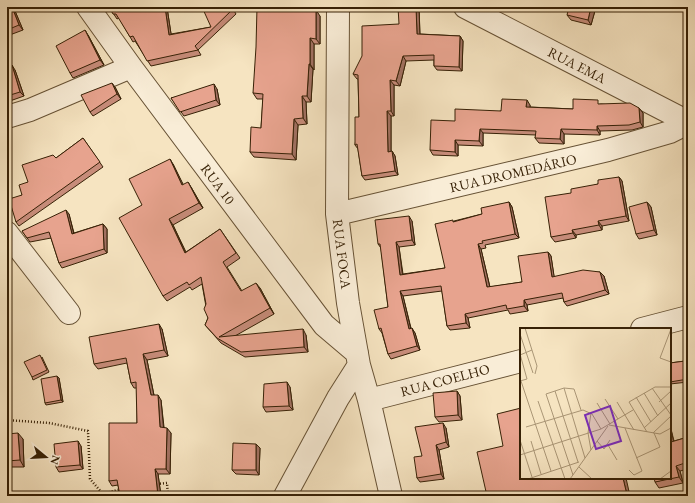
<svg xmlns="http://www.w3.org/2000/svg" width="695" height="503" viewBox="0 0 695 503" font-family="'EB Garamond',serif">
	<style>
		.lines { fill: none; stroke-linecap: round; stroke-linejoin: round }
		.minor-casing { stroke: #675235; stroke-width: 24 }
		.path { stroke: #372106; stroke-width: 2.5; stroke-dasharray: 1 2; stroke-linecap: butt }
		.minor { stroke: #f9edd7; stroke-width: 22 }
		.wall { fill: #c78c7a; stroke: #372106 }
		.shaded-wall { fill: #a27263; stroke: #372106 }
		.building { fill: #e7a38e; stroke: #372106 }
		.labels { text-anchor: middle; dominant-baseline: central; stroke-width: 3; stroke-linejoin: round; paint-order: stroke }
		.street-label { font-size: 14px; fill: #372106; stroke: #f9edd7 }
		.inset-road { fill: none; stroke: #aa9676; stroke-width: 1 }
		.view { fill: #7b2cbf; fill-opacity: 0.15; stroke: #7b2cbf; stroke-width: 2 }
		.inset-edge { fill: none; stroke: #372106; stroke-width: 2 }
	</style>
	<rect width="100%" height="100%" fill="#f6e4c1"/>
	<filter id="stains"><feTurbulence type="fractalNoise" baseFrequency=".005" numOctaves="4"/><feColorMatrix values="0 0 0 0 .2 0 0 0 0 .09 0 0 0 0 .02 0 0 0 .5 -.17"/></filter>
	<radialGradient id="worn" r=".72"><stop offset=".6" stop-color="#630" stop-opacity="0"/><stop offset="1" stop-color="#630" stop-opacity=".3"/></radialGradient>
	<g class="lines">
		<defs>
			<path id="minor" d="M88,7l43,60 193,258 33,28
				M338,7l-1,207 11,89 11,62 10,35 22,96
				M465,7l223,115
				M7,117l23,-7 101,-43
				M337,214l271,-64 62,-18 18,-9
				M7,233l62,80
				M642,329l46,-12
				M369,400l152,-39
				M285,496l53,-98 21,-33"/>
		</defs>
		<use href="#minor" class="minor-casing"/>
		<path class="path" d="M7,420l42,3 39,8 2,48 13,15 18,-5
			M157,484l10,-1 1,13"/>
		<use href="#minor" class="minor"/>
	</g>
	<path class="wall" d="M109,7h58l4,27 40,-7 22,-18 3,5 -38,36 3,5 -50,11 -16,-25 -2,1 -14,-24 -2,1z
		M419,7l1,27 40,2 3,5 -1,30 -25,-1 -3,-4v-6l-28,1 -6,25 -6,-1v31h-3v35h1l3,5 3,19 -33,5 -3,-4 -4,-27 -3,-4 4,-28 -1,-38h-1l-4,-5 46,-50z
		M596,7l-5,18 -20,-5 -4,-5z
		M7,8l8,3 8,19 -16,6z
		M314,10l6,6v28h-6v26l-1,-1 -2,33h-5l1,22 -9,1 -2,35 -42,-3 -4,-5 11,-24 2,-29h-6l-4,-6z
		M88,35l16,30 -31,13 -3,-5z
		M7,67l8,3 9,26 -17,6z
		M115,87l6,12 -28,17 -3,-4z
		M217,89l3,16 -36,11 -13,-18z
		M601,104l38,4 4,5v14l-11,3 -32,1v4l-36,-1v10l-25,-1 -4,-5 1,-3 -53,-2v13l-25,-1v11l-25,-1 -3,-5 25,-29 46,-10 29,-6v2l43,2z
		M83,138l20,29 -84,59 -3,-4 6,-27 6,-13 28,-24z
		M173,164l10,21 8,2 12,21 -30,17 13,27 34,-23 20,29 -13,9 15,24 18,-3 14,26 -39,22 71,-1 2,17 -63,5 -24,-14 -16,-18 3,-7 -6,-34 -10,6 -2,-3 -23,14 -4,-5 -21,-91z
		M619,177l3,4 7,40 -27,5v4l-26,5v3l-21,4 -4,-5 20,-44z
		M509,202l3,5 7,31 -34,7 1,3 -5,1 9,38 32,-5 26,-30 3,4 3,21 46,-5 4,4 5,18 -42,12 -3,-4 -1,-4 -36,7 1,6 -18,3 -2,-4 -40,8 2,10 -20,2 -3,-4 -5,-35 -39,5 8,32 4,5 5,17 -29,9 -3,-5 -6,-21 -3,-4 9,-22 -7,-59 -3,-4 34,-23 3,24 -16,2 4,27 42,-6 9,-47 28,-7z
		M647,202l4,5 6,28 -18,4 -3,-5z
		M69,214l5,19 29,-9 4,5v24l-45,15 -3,-5 -8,-25 -21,4 -8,-11z
		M162,329l6,27 -21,4 7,35 7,5 3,27 7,6 -1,41h-12l3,22h-41l-2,-11 -6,1 -3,-5 28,-58v-35h-3l-3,-5 -4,-20 -29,6 -4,-5z
		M42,357l7,15 -16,8 -1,-3z
		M685,361l2,2 1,6v13l-18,2v-21z
		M57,376l2,2 4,24 -17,3 -1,-2z
		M290,387l3,23 -27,2 -3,-5z
		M457,391l3,5 2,24 -23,2 -4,-5z
		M670,425l4,16 14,-4v32l-8,2 3,12 -24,5 -4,-6 15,-4z
		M446,428l3,19 -10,3 5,29 -24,3 -3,-4 5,-22z
		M7,434l16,5 1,28h-17z
		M81,446l2,23 -24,3 -3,-5z
		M260,448l-1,27 -23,-1 -4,-4z"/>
	<path class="shaded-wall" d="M12,7l3,4 8,19 -4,-5z
		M165,7h2v1l5,32 -3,-5z
		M310,7h4v8l-4,-5z
		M416,7h3l1,32 -3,-5z
		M591,7h5l-5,18 -3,-5z
		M316,10l4,6v28l-4,-5z
		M85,30l3,5 16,30 -4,-5z
		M460,36l3,5 -1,30 -3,-4z
		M310,38l4,6v26l-4,-6z
		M403,56l3,5 -6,25 -4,-5z
		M309,64l4,5 -2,33 -4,-6z
		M12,65l3,5 9,26 -4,-4z
		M390,80l4,5v31l-3,-5z
		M112,83l3,4 6,12 -4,-5z
		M214,84l3,5 3,16 -4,-5z
		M302,96l4,6 1,22 -4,-6z
		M527,100l3,5v7l-4,-5z
		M639,108l4,5v14l-3,-5z
		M387,111l4,5v41l-3,-5z
		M294,119l4,6 -2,35 -4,-6z
		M597,126l3,5v4l-3,-5z
		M480,129l3,4v13l-4,-5z
		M561,129l3,5v10l-4,-5z
		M455,140l3,5v11l-3,-4z
		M392,151l3,5 3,19 -3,-4z
		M170,159l3,5 13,26 -4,-5z
		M619,177l3,4 7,40 -3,-5z
		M188,182l3,5 12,21 -4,-5z
		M509,202l3,5 7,31 -4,-4z
		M647,202l4,5 6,28 -3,-5z
		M66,210l3,4 6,25 -3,-5z
		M409,216l3,5 3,24 -3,-5z
		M169,219l4,6 15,33 -3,-5z
		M598,221l4,5v4l-3,-5z
		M103,224l4,5v24l-3,-4z
		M572,230l4,5v3l-3,-5z
		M396,242l3,5 4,32 -3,-4z
		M478,244l3,5 10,43 -4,-5z
		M548,252l3,4 4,26 -3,-5z
		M600,272l4,4 5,18 -4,-4z
		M256,283l4,5 14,26 -4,-6z
		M400,291l3,5 9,38 -3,-5z
		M524,300l3,5 1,6 -4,-5z
		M465,314l3,4 2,10 -4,-5z
		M159,324l3,5 6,27 -4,-6z
		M412,328l3,5 5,17 -3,-4z
		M303,329l3,6 2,17 -4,-5z
		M143,354l4,6 8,41 -4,-6z
		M685,361l2,2 1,6v9z
		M57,376l2,2 4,24 -2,-2z
		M287,382l3,5 3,23 -4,-4z
		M457,391l3,5 2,24 -4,-5z
		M158,395l3,5 3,33 -4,-6z
		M443,423l3,5 3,19 -3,-5z
		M670,425l5,23 -4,-6 -1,-5z
		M167,428l4,5 -1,41 -4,-5z
		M18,433l5,6 1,28 -4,-7z
		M78,441l3,5 2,23 -3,-4z
		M256,444l4,4 -1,27 -3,-5z
		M436,445l3,5 5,29 -3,-5z
		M676,466l4,5 3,12 -4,-6z
		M155,469l3,5 3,22h-3z
		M623,478h3l4,18h-2l-1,-1z"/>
	<path class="building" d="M9,7h3l7,18 -12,5v-22z
		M109,7h56l4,28 42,-8 -9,-20h29l2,2 -38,37 3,4 -51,11 -14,-25 -3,1 -14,-23h-3z
		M257,7h53v3h6v29l-6,-1v26h-1l-2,32h-5l1,22 -9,1 -2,35 -42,-2 1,-25 10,1 2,-34 -10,-1 3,-46z
		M398,7h18l1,27 43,2 -1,31 -25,-1v-11l-31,1 -7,25 -6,-1 1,31h-4l1,41 4,-1 3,20 -33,5 -5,-32 -2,1v-28h4l-1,-42 -5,-1 9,-18v-30l37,-2z
		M569,7h22l-3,13 -21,-5z
		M85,30l15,30 -30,13 -14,-27z
		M12,65l8,27 -13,4v-29z
		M112,83l5,11 -27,18 -9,-17z
		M214,84l2,16 -36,12 -9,-14z
		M502,99l25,1 -1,7 47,2v-10l25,1v4l32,-1 9,5 1,14 -11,3 -32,1v4l-36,-1 -1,10 -25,-1 1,-7 -56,-2 -1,12 -24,-1v12l-25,-2 1,-30 24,1v-12l46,2z
		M83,138l17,24 -84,60 -7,-23 13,-4 -3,-10 9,-3 -6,-17 31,-10 3,3z
		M170,159l12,26 6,-3 11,21 -30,16 16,34 35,-24 16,24 -13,9 18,29 15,-8 14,25 -51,29 84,-8 1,18 -63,5 -24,-14 -12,-13 3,-7 -4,-9 2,-5 -5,-27 -12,8 -2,-3 -24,14 -44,-78 23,-13 -13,-26z
		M619,177l7,39 -28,5 1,4 -27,5 1,3 -22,4 -6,-40 26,-4v-4l27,-5v-4z
		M509,202l6,32 -33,7 1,2 -5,1 9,43 35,-5 -4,-26 30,-4 4,25 31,-7 17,2 5,18 -41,12 -2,-9 -38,7v6l-17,3 -1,-4 -41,9 1,9 -19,3 -6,-40 -41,5 9,38 3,-1 5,18 -29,8 -7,-26 -2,1 -5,-19 14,-3 -8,-63h-2l-3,-24 34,-4 3,24 -16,2 4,33 45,-7 -10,-44 18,-4v2l29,-8 -1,-6z
		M647,202l7,28 -18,4 -7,-27z
		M66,210l6,24 31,-10 1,25 -45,14 -10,-31 -22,6 -5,-7z
		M159,324l5,26 -21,4 8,41h7l2,32 7,1 -1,41h-11l3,27h-38l-3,-16 -8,1v-58h28l-1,-41 -5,1 -5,-25 -32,6 -5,-27z
		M40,355l7,15 -15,7 -8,-15z
		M685,361l3,18 -18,3v-19z
		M57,376l4,24 -16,3 -4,-24z
		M287,382l2,24 -26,1 1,-23z
		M457,391l1,24 -23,2 -2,-24z
		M521,408v70h102l4,17 -4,1h-136l-10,-44 26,-6 -6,-32z
		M443,423l3,19 -10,3 5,29 -24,4 -3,-21 8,-1 -7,-29z
		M18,433l2,27 -13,1v-27z
		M670,437l1,5 17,-5v25l-12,4 3,11 -24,5 -1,-4h16z
		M78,441l2,24 -24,2 -2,-23z
		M233,443l23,1v26h-24z"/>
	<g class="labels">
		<g class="street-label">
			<text transform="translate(577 65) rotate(27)">RUA EMA</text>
			<text transform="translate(513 173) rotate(-13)">RUA DROMEDÁRIO</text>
			<text transform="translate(218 184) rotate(53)">RUA 10</text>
			<text transform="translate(342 254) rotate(83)">RUA FOCA</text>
			<text transform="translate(445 380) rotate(-15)">RUA COELHO</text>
		</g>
	</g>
	<g transform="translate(520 328)">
		<rect width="151" height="151" fill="#f6e4c1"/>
		<path class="inset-road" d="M5,0l12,38 -2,8M151,1l-11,29 11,4M0,6l13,39M0,26l7,25 -7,2M0,27l12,-5M0,50l31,93M44,60l21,70M132,60l19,27M35,63l23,71M124,65l14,23M116,69l15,25M85,71l13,20M18,73l27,78M97,74l17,28M139,74l12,-11M77,75l13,21M89,97l51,9 11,-6M6,99l57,-17 9,4 9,15M105,100l17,43 -8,4 -5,-5M124,100l27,-25M127,104l-18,-30 26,-15h16M133,105l18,-17M0,112l12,37M11,113l10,33M77,113l7,8 6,-9M88,117l9,15M71,122l-3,-17 3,-20M0,127l81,-26 32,-19M116,130l24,-11 -6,-14M59,139l13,12M53,147l-27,-81 18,-6 10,1 7,21M8,151l51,-17M50,151l38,-53M140,151l11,-8"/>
		<path class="view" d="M90,78l11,35 -25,8 -11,-34z"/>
		<rect width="151" height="151" class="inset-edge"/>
	</g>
	<rect width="695" height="503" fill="none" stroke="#f6e4c1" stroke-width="24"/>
	<rect x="8" y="8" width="679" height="487" fill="none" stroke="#372106" stroke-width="2"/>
	<rect x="12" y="12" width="671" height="479" fill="none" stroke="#372106"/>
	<g transform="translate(46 457) rotate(108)" stroke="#f9edd7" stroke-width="3" paint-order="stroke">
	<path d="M0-3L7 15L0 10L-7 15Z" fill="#372106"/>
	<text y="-6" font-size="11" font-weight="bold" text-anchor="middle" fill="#372106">N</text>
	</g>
	<rect width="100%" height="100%" filter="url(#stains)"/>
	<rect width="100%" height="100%" fill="url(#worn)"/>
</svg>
